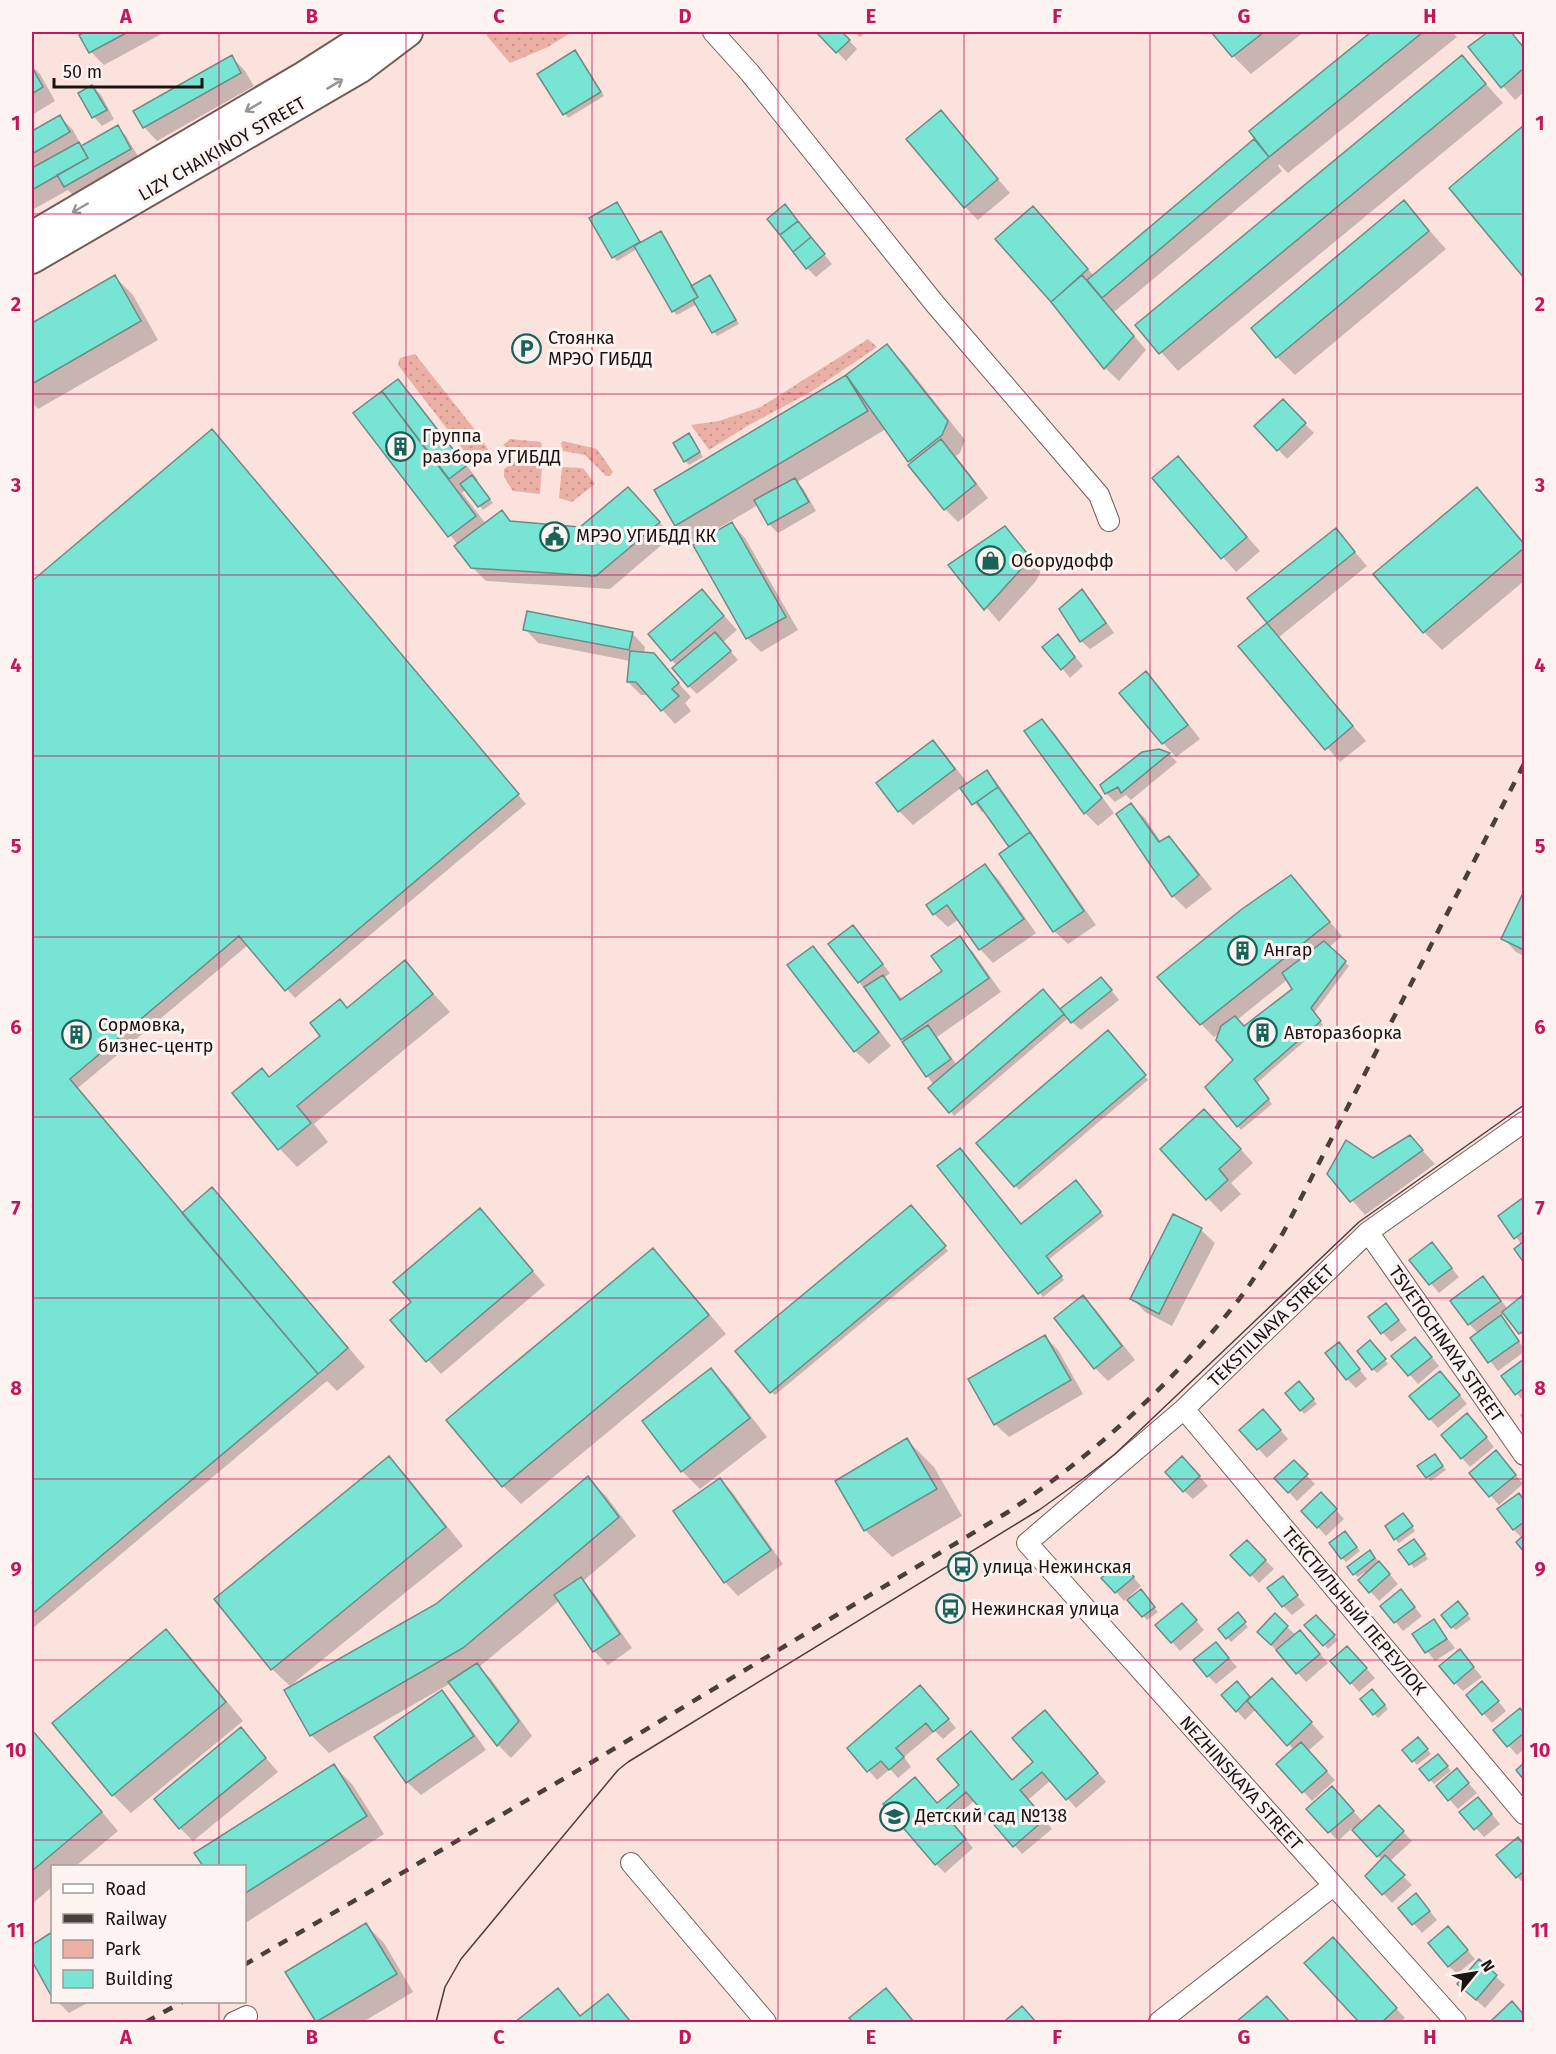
<svg xmlns="http://www.w3.org/2000/svg" width="1556" height="2054" viewBox="0 0 1556 2054" font-family="'Fira Sans',sans-serif">
	<style>
		.green { fill: url(#green-dots) }
		.shadow { fill: #0003; fill-rule: evenodd }
		.building { fill: #77e4d4; stroke: #718985; stroke-width: 1.5 }
		.lines { fill: none; stroke-linecap: round; stroke-linejoin: round }
		.minor-casing { stroke: #725c58; stroke-width: 22 }
		.secondary-casing { stroke: #725c58; stroke-width: 32 }
		.minor { stroke: #fff; stroke-width: 20 }
		.secondary { stroke: #fff; stroke-width: 28 }
		.tram { stroke: #4b3f3c; stroke-width: 1.5 }
		.rail { stroke: #4b3f3c; stroke-width: 4.5; stroke-dasharray: 10 10; stroke-linecap: butt }
		.oneway { stroke: #999594 }
		.grid { fill: none; stroke: #c2185b; stroke-width: 1.5; stroke-opacity: 0.55 }
		.labels { text-anchor: middle; dominant-baseline: central; stroke-width: 6; stroke-linejoin: round; paint-order: stroke }
		.street-label { font-size: 18px; fill: #1c1412; stroke: #fdf3f1 }
		.poi-label { font-size: 18px; fill: #1c1412; stroke: #fdf3f1; text-anchor: start }
		.neatline { fill: none; stroke: #c2185b; stroke-width: 2 }
		.grid-label { font-size: 20px; text-anchor: middle; font-weight: bold; fill: #c2185b }
	</style>
	<defs>
		<pattern id="green-dots" width="8" height="8" patternUnits="userSpaceOnUse" patternTransform="scale(1.5)"><rect width="8" height="8" fill="#ebb0a5"/><path d="M2 2h.1M6 6h.1" fill="none" stroke="#c9968d" stroke-width="1.8" stroke-linecap="round"/></pattern>
	</defs>
	<rect width="100%" height="100%" fill="#fbe2dd"/>
	<path class="green" d="M486,32h86l-24,15 -38,16 -23,-27z
		M868,339l9,8 -68,46 -60,32 -40,25 -18,-25 28,-4 42,-14z
		M415,354l65,82 10,17 -12,8 -11,-6 -69,-90 2,-7z
		M510,439l31,3 1,5 -2,2 -33,-1 -4,-3z
		M563,441l34,8 16,23 -3,4h-4l-21,-21 -22,-4 -2,-8z
		M516,461l26,4 -2,29 -27,-3 -9,-14v-8z
		M562,467l21,1 12,16 -23,18 -13,-4z"/>
	<path class="shadow" d="M79,32h86l-61,33 -13,-13z
		M818,32h23l16,17 -11,12z
		M854,32h12l-6,5z
		M1213,32h91l-53,42 -18,-18z
		M1374,32h78l5,5 -169,136 -9,-9 -1,2 4,5 -168,141 32,38 -27,31 -14,-13 -53,-67 -6,-80 48,55 168,-127 2,-1 -13,-16z
		M1490,32h21l13,18v42l-9,8 -45,-52z
		M575,52l29,44 -36,22 -29,-44z
		M232,57l13,14 9,15 -97,55 -13,-14z
		M1462,57l41,46 -325,268 -41,-46z
		M32,66l8,8 15,27 -23,14z
		M92,86l9,9 13,24 -12,7 -8,-9z
		M940,112l70,81 -32,27 -13,-13z
		M60,117l13,13 9,17 36,-20 8,9 13,22 -66,37 -5,-5 -36,20v-78z
		M1524,127v148l-73,-87z
		M1404,202l42,47 -151,126 -18,-18z
		M617,204l24,39 20,-10 4,3 28,51 17,-10 29,47 -22,12 -20,-32 -20,11 -4,-4 -36,-62 -20,12 -3,-4z
		M785,206l47,58 -16,13 -9,-9z
		M115,277l18,18 25,45 -120,69 -6,-7v-77z
		M887,346l18,18 60,76 -5,13 -4,3 32,42 -30,24 -13,-13 -59,-80 -89,53 6,6 13,23 -38,22 -9,-9 -11,-19 -51,30 1,3 24,-14 13,14 53,92 -37,22 -14,-14 -52,-93h1l-20,-20 -20,-35 191,-114z
		M398,381l13,13 67,86 -2,2 17,21 -10,7 -17,-21 -4,4 24,31 16,-12 11,11 67,6 61,-27 31,34 -62,53 -124,-8 -14,-14 -14,-22 -103,-132z
		M1283,401l31,32 -27,26 -31,-33z
		M212,431l314,373 -231,194 -47,-53 -170,143 105,126 29,-25 18,18 135,160 -28,24 -10,-10 -295,248v-1046z
		M689,435l14,22 -14,8 -4,-4z
		M1178,458l82,93 -24,21 -82,-94z
		M1477,489l47,53v39l-82,69 -18,-18 -49,-58z
		M1005,528l34,39 1,6 -4,8 -37,41 -49,-57z
		M1336,530l31,36 -88,71 87,104 -26,21 -100,-115 29,-24 -20,-24z
		M702,591l35,39 -14,12 15,18 -41,34 -8,-8 -12,-20 -27,-31z
		M1082,591l9,9 23,33 -24,16 -9,-8z
		M525,629l107,4 13,14 -1,7 9,1 38,42 -6,6 6,8 -16,13 -26,-29h-8l-13,-13 2,-21 -92,-18z
		M1058,636l25,30 -13,12 -25,-31z
		M1145,673l14,13 41,53 -24,18 -13,-14z
		M1042,720l13,14 59,79 -16,13 -13,-13z
		M933,742l13,13 22,29 18,-12 9,8 101,145 -28,19 -14,-13 -43,-83 -26,-38 -3,2 -20,-25 -49,38 -14,-14 -21,-28z
		M1159,751l10,3 8,8 -46,38 -5,-5 -11,7 -9,-9z
		M1131,805l14,13 16,24 7,-4 14,13 30,38 -26,20 -13,-13z
		M985,866l13,13 38,54 -43,30 -13,-14 -21,-30 -11,8 -14,-13z
		M1291,877l51,59 -13,11 20,19 -35,47 9,12 -66,58 15,21 -31,26 -3,-4 -3,-65 -14,-29 -7,5 -13,-13zM1288,979l6,10 -50,39 -7,-8z
		M1524,895v61l-8,-4 -13,-14z
		M853,927l37,46 -6,5 19,22 41,-28 16,-34 13,14 28,40 -64,45 20,28 89,-70 21,24 -113,97 -49,-74 -75,-98z
		M812,948l14,13 65,85 -22,18 -14,-13z
		M405,962l45,50 -136,112 14,18 -31,25 -17,-18 -46,-56 36,-15 52,-42 18,-35 8,8z
		M1109,987l10,13 -38,30 -9,-8z
		M1112,1036l36,44 -129,110 -41,-47z
		M1218,1124l35,39 -22,20 10,11 -20,18 -59,-62z
		M1410,1137l25,27 -70,51 -36,-41 44,-14z
		M939,1166l82,60 59,-40 24,30 -56,44 16,20 -21,17z
		M1524,1199v61l-8,-10 6,-5 -22,-29z
		M480,1210l65,75 -104,89 -49,-54 21,-17z
		M915,1210l33,41 -173,144 -4,-3z
		M1201,1230l14,13 -43,83 -27,-14 -13,-14z
		M1432,1244l27,33 -20,16 -28,-33z
		M653,1250l18,18 55,66 -205,170 -18,-18z
		M1483,1278l25,31 16,-13v42l-20,-25 -4,4 24,31v4l-26,19 -26,-33 6,-5 -9,-9z
		M1083,1297l13,13 39,50 -27,21 -13,-13z
		M1386,1305l21,25 -16,12 -21,-24z
		M1045,1337l13,13 25,44 -74,43 -14,-13z
		M1339,1344l28,35 -11,9 -9,-9z
		M1374,1346l14,18 -11,9 -4,-4z
		M1424,1347l15,19 -21,18 -24,-27z
		M1524,1361v41l-21,-26z
		M711,1370l18,18 38,49 -67,52 -18,-18z
		M1449,1382l18,22 -29,24 -8,-9z
		M1303,1387l14,17 -13,10 -3,-4z
		M1524,1411v10l-4,-6z
		M1272,1420l16,19 -21,19 -26,-28z
		M1476,1424l18,23 -24,20 -8,-9z
		M907,1440l27,27 28,49 -70,41 -27,-27 -28,-48z
		M389,1458l18,18 56,70 -173,140 -18,-17z
		M1438,1460l8,10 -15,11 -4,-4z
		M1504,1461l19,23 -24,21 -28,-32z
		M1294,1462l21,22 -18,17 -21,-23z
		M1191,1467l17,19 -15,13 -9,-8z
		M588,1478l18,18 30,40 -53,45 11,12 38,55 -24,17 -14,-14 -34,-51 -81,67 12,12 41,57 -21,22 -13,-13 -47,-62 -122,70 -18,-18 -25,-44 151,-86z
		M720,1479l13,14 50,71 -45,32 -13,-14z
		M1321,1494l23,25 -18,17 -23,-25z
		M1519,1495l5,5v50l-6,-8 5,-3 -9,-9z
		M1407,1519l8,12 -16,12 -4,-4z
		M1349,1536l11,15 -14,11 -4,-4z
		M1247,1542l27,27 -15,14 -27,-28z
		M1418,1544l10,15 -14,9 -13,-18z
		M1374,1556l24,28 -19,17 -19,-21 7,-6 -2,-2 -7,5 -4,-3z
		M1129,1572l12,14 -11,10 2,2 12,-3 14,17 -11,8 -19,-22 -4,3 -20,-23z
		M1283,1578l22,27 -13,10 -9,-9z
		M1401,1591l21,25 -19,15 -21,-25z
		M1461,1607l10,12 -15,11 -4,-3z
		M1190,1613l14,17 -24,21 -8,-9z
		M1237,1614l11,13 -17,15 -11,-13z
		M1316,1617l22,23 -10,9 -21,-24z
		M1434,1621l21,27 -20,13 -21,-27z
		M1287,1627l9,8 13,6 19,22 -22,19 -47,-50z
		M166,1631l18,18 59,72 -112,92 -18,-18z
		M1216,1644l21,23 -21,17 -8,-8z
		M1460,1651l22,26 -19,14 -8,-8z
		M1355,1656l20,22 -16,14 -8,-9z
		M442,1692l13,14 31,44 -65,45 -14,-13z
		M1245,1692l6,7 34,-6 39,44 -16,14 27,29 -23,21 -34,-37 16,-14 -38,-41 -11,11 -8,-9z
		M1491,1692l15,19 -14,12 -24,-27z
		M1376,1694l12,15 -10,9 -4,-4z
		M929,1696l27,32 -13,11 -8,-8 -31,26 7,10 -13,11 -8,-9 -13,11 -28,-32z
		M1520,1710l4,4v35l-7,6 -22,-25z
		M1054,1721l52,61 -30,26 -25,-28 -23,20 24,29 -30,25 -47,-54 -24,21 22,27 -28,25 -9,-9 2,-59 23,-20 18,-44 34,40 22,-18z
		M241,1729l37,43 -85,69 -13,-13z
		M32,1732l18,18 68,81 -42,35h-24v21l-20,17z
		M1422,1743l9,11 -14,11 -13,-15z
		M1442,1760l9,11 -17,13 -12,-14z
		M334,1766l18,18 32,50 -137,88 -3,-2v-54h-39l-8,-12z
		M1465,1779l12,14 -19,16 -20,-22z
		M1341,1797l22,25 16,-15 33,34 -23,21 23,23 -20,18 -25,-27 15,-16 -30,-32 -14,13 -29,-32z
		M1486,1807l14,17 -16,13 -23,-25z
		M1518,1839l6,7v32l-3,3 -23,-26z
		M1424,1904l13,16 -15,13 -22,-25z
		M366,1925l18,18 29,49 -50,30h-45l-31,-50z
		M52,1934v60l-20,-36v-12z
		M1456,1937l19,22 -18,15 -8,-8z
		M1341,1948l64,70 -5,4h-39l-55,-59z
		M1479,1961l26,24 -20,23 -17,-15z
		M558,1990l23,28 27,-22 23,26h-113z
		M1267,1998l23,24h-51z
		M894,1999l20,23h-59l-4,-3z
		M58,2002h31l-20,11z"/>
	<path class="building" d="M85,32h43l-39,21 -10,-18z
		M816,32h26l8,8 -14,13z
		M1211,32h53l-32,25z
		M1371,32h52l-154,125 -20,-26z
		M1488,32h23l13,16v20l-23,20 -33,-41z
		M575,50l26,42 -38,23 -26,-41z
		M232,55l9,18 -98,55 -10,-17z
		M1462,55l24,29 -327,270 -24,-29z
		M32,67l11,20 -11,7z
		M92,85l15,25 -15,8 -14,-25z
		M941,110l57,69 -34,29 -58,-69z
		M60,115l10,17 -38,22v-23z
		M118,125l13,24 -67,38 -7,-12 31,-17 -7,-12z
		M1524,125v153l-75,-90z
		M1254,139l15,18 -167,141 -15,-18z
		M79,142l9,16 -56,32v-22z
		M1404,200l25,31 -153,127 -25,-30z
		M617,202l23,40 -28,16 -23,-40z
		M785,204l13,17 -18,14 -13,-16z
		M1033,206l55,63 -37,33 -56,-63z
		M798,221l13,16 -18,15 -13,-17z
		M661,231l37,66 -26,15 -38,-66z
		M811,237l14,17 -19,15 -13,-17z
		M115,275l26,46 -109,63v-61z
		M710,275l26,45 -24,13 -19,-33 5,-3 -7,-11z
		M1082,275l52,61 -30,33 -53,-67z
		M887,344l61,77 -6,14 -34,27 -62,-87z
		M846,375l22,36 -193,115 -21,-36z
		M398,379l68,87 -17,13 -67,-88z
		M382,391l94,125 -28,21 -95,-124z
		M1283,399l23,24 -29,28 -23,-25z
		M212,429l307,365 -234,197 -46,-55 -169,143 248,295 -286,240v-1033z
		M689,433l11,19 -16,10 -11,-19z
		M941,439l35,45 -32,26 -36,-45z
		M1178,456l69,81 -26,22 -69,-81z
		M472,475l18,24 -12,8 -18,-23z
		M795,478l14,24 -41,23 -14,-25z
		M628,487l32,35 -64,54 -125,-8 -17,-22 48,-36 8,11 70,6z
		M1477,487l47,57v4l-101,85 -50,-59z
		M732,522l54,95 -40,22 -53,-94z
		M1005,526l21,26 1,7 -4,8 -39,43 -36,-45z
		M1336,528l19,24 -88,71 -20,-25z
		M702,589l22,27 -53,45 -23,-27z
		M1082,589l24,34 -26,19 -21,-33z
		M527,611l106,21 -4,18 -106,-20z
		M1267,623l86,103 -28,24 -87,-104z
		M715,632l16,19 -43,36 -16,-19z
		M1058,634l17,23 -14,13 -19,-23z
		M630,651l24,2 25,30 -7,6 7,7 -18,15 -25,-29h-9z
		M1146,671l42,54 -26,19 -43,-51z
		M1042,719l60,79 -18,16 -60,-83z
		M933,740l22,29 -57,43 -22,-29z
		M1159,749l11,4 -49,40 -3,-6 -13,7 -5,-9 42,-33z
		M987,770l11,17 -26,18 -12,-17z
		M998,787l32,45 -21,15 -32,-45z
		M1131,803l28,39 10,-6 30,39 -27,22 -56,-83z
		M1030,832l54,79 -31,21 -54,-78z
		M985,864l39,55 -45,31 -32,-45 -14,10 -7,-10z
		M1291,875l39,47 -130,103 -43,-48 85,-68z
		M1524,891v59l-23,-11z
		M853,925l30,39 -25,19 -30,-39z
		M960,936l29,42 -88,62 -37,-53 19,-12 17,25 42,-29 -11,-15z
		M1324,941l22,20 -35,47 10,13 -67,58 15,20 -32,28 -32,-40 28,-27 -17,-20 5,-14 14,-10 9,10 48,-37 -10,-16z
		M813,946l66,86 -25,20 -67,-87z
		M405,960l28,34 -136,112 14,17 -33,27 -46,-57 30,-25 7,9 51,-41 -10,-13 30,-24 7,9z
		M1101,977l11,13 -41,33 -11,-14z
		M1043,989l21,25 -115,99 -21,-25z
		M928,1025l23,34 -25,18 -24,-35z
		M1108,1030l38,45 -132,112 -38,-44z
		M1204,1109l37,40 -22,20 9,11 -22,20 -46,-51z
		M1410,1135l13,15 -73,52 -23,-28 19,-34 27,18z
		M960,1148l61,76 55,-44 25,32 -55,44 16,20 -24,18 -101,-128z
		M212,1187l136,161 -30,26 -136,-161z
		M1524,1197v34l-10,8 -16,-23z
		M911,1205l35,41 -176,147 -35,-42z
		M480,1208l53,63 -107,91 -36,-42 21,-18 -18,-20z
		M1173,1214l29,14 -43,86 -29,-15z
		M1524,1241v22l-10,-14z
		M1432,1242l20,26 -23,17 -20,-25z
		M653,1248l56,67 -207,172 -56,-67z
		M1483,1276l18,25 -33,24 -18,-24z
		M1524,1294v36l-5,4 -17,-22z
		M1083,1295l39,51 -28,23 -40,-51z
		M1386,1303l13,17 -18,14 -13,-17z
		M1501,1315l18,26 -31,22 -18,-25z
		M1045,1335l26,45 -77,45 -26,-46z
		M1415,1337l17,20 -24,19 -17,-20z
		M1370,1340l16,19 -14,11 -15,-19z
		M1339,1342l21,27 -14,11 -21,-27z
		M1524,1359v29l-9,7 -14,-19z
		M711,1368l39,50 -69,54 -39,-51z
		M1440,1371l20,24 -31,25 -20,-24z
		M1299,1381l15,18 -14,12 -15,-18z
		M1263,1409l18,21 -24,20 -18,-20z
		M1467,1413l20,24 -26,22 -20,-24z
		M907,1438l30,51 -73,42 -29,-50z
		M1496,1450l20,25 -27,22 -20,-24z
		M1435,1454l8,12 -17,12 -9,-12z
		M389,1456l57,71 -175,143 -57,-71z
		M1182,1456l18,20 -17,16 -18,-20z
		M1294,1460l14,14 -20,19 -14,-15z
		M588,1476l31,41 -156,131 -153,88 -26,-46 152,-86z
		M720,1478l51,72 -47,33 -51,-72z
		M1321,1492l16,17 -20,19 -16,-17z
		M1519,1493l5,7v22l-11,8 -16,-21z
		M1403,1513l10,13 -19,14 -9,-14z
		M1345,1531l12,16 -16,12 -12,-16z
		M1524,1535v17l-8,-10z
		M1414,1539l11,15 -16,11 -11,-15z
		M1247,1540l19,20 -16,16 -20,-21z
		M1370,1550l5,8 -22,17 -6,-8z
		M1379,1561l11,13 -21,19 -11,-13z
		M1121,1562l13,15 -19,16 -14,-15z
		M1283,1576l15,19 -16,12 -15,-19z
		M581,1577l39,57 -27,18 -39,-57z
		M1141,1589l14,18 -13,10 -15,-17z
		M1401,1589l14,18 -21,16 -14,-17z
		M1458,1601l10,13 -17,14 -10,-13z
		M1182,1603l15,17 -26,23 -16,-18z
		M1238,1612l8,10 -20,17 -8,-10z
		M1275,1613l13,13 -17,19 -14,-13z
		M1316,1615l19,20 -12,11 -19,-21z
		M1434,1619l13,20 -22,14 -13,-19z
		M166,1629l60,73 -114,94 -60,-73z
		M1300,1630l20,24 -24,20 -20,-24z
		M1216,1642l13,16 -22,19 -14,-17z
		M1347,1646l20,22 -17,16 -20,-23z
		M1460,1649l14,18 -20,17 -15,-18z
		M477,1663l42,58 -22,25 -49,-64z
		M1272,1678l40,44 -25,24 -40,-45z
		M1237,1681l13,16 -14,15 -15,-17z
		M1482,1681l17,20 -17,14 -16,-20z
		M920,1685l29,34 -16,13 -7,-9 -30,25 8,9 -15,13 -8,-9 -14,11 -20,-24z
		M1372,1689l13,16 -12,10 -13,-16z
		M442,1690l32,46 -68,47 -32,-46z
		M1520,1708l4,5v20l-17,14 -14,-17z
		M1045,1710l53,63 -32,27 -24,-28 -22,18 25,29 -32,28 -47,-55 -23,20 23,27 -31,26 -52,-61 32,-27 22,26 22,-18 -22,-26 34,-28 41,49 21,-18 -21,-24z
		M241,1727l25,31 -87,71 -25,-30z
		M32,1730l70,82 -70,59z
		M1418,1737l10,12 -16,13 -10,-12z
		M1301,1742l26,29 -25,22 -26,-29z
		M1438,1754l10,12 -19,15 -10,-12z
		M1524,1763v17l-8,-10z
		M334,1764l33,52 -123,78v-28h-41l-9,-13z
		M1457,1768l12,15 -21,18 -12,-15z
		M1332,1786l22,25 -26,22 -22,-24z
		M1478,1797l14,17 -18,16 -15,-18z
		M1379,1805l25,26 -27,26 -25,-27z
		M1518,1837l6,8v26l-8,7 -20,-23z
		M1385,1855l20,20 -23,20 -17,-19z
		M1416,1893l14,18 -18,14 -14,-17z
		M366,1923l31,51 -81,48 -31,-50z
		M1448,1926l20,24 -20,17 -20,-24z
		M52,1932v65l-20,-36v-16z
		M1333,1937l64,71 -15,14h-23l-55,-59z
		M1479,1959l18,16 -21,25 -19,-16z
		M558,1988l22,28 28,-22 23,28h-116z
		M886,1988l28,34h-61l-4,-4z
		M1267,1996l23,26h-54z
		M1512,2001l12,14v7h-29l-3,-2z
		M1022,2006l14,16h-27l-3,-2z"/>
	<g class="lines">
		<defs>
			<path id="minor" d="M713,32l37,41 185,231 164,191 10,26
				M1368,1232l156,223
				M1184,1409l340,405
				M631,1863l135,159
				M234,2022l13,-6
				M1159,2022l174,-136
				M1456,2022l-429,-479 157,-134 184,-177 156,-110"/>
			<path id="secondary" d="M32,236l272,-160 69,-44
				M32,259l327,-190 49,-37"/>
		</defs>
		<use href="#minor" class="minor-casing"/>
		<use href="#secondary" class="secondary-casing"/>
		<use href="#minor" class="minor"/>
		<use href="#secondary" class="secondary"/>
		<path class="tram" d="M436,2022l9,-35 16,-28 157,-189 10,-8 411,-252 45,-32 31,-24 244,-232 165,-117"/>
		<path class="rail" d="M244,1965l338,-197 426,-256c86,-57 165,-129 229,-210 17,-22 31,-46 46,-69l241,-469
			M146,2022l36,-20"/>
	</g>
	<defs><path id="oneway-shaft" d="M-6 0H5M1.5-3L5.5 0L1.5 3" fill="none" stroke-width="1.6" stroke-linecap="round" stroke-linejoin="round" transform="scale(1.5)"/></defs>
	<g class="oneway">
		<use href="#oneway-shaft" transform="translate(335 84) rotate(-31)"/>
		<use href="#oneway-shaft" transform="translate(253 107) rotate(149)"/>
		<use href="#oneway-shaft" transform="translate(80 208) rotate(150)"/>
	</g>
	<path class="grid" d="M219,32v1834M406,32v1990M592,32v1990M778,32v1990M964,32v1990M1150,32v1990M1337,32v1990M32,214h1492M32,394h1492M32,575h1492M32,756h1492M32,937h1492M32,1117h1492M32,1298h1492M32,1479h1492M32,1660h1492M32,1840h1492M219,2002v20"/>
	<defs>
		<symbol id="parking-ring" viewBox="-11 -11 22 22"><circle r="9.5" fill="#fdf3f1" stroke="#18635a" stroke-width="1.5"/><path d="M-3.5-5.5H1a3.5 3.5 0 0 1 0 7H-1V5.5H-3.5ZM-1-3.4V-.6H.8a1.4 1.4 0 0 0 0-2.8Z" fill="#18635a"/></symbol>
		<symbol id="building-ring" viewBox="-11 -11 22 22"><circle r="9.5" fill="#fdf3f1" stroke="#18635a" stroke-width="1.5"/><path d="M-4-6H4V6H1V3H-1V6H-4ZM-2.5-4.3h1.7v1.8h-1.7ZM.8-4.3h1.7v1.8H.8ZM-2.5-1h1.7V.8h-1.7ZM.8-1h1.7V.8H.8Z" fill="#18635a"/></symbol>
		<symbol id="civic-ring" viewBox="-11 -11 22 22"><circle r="9.5" fill="#fdf3f1" stroke="#18635a" stroke-width="1.5"/><path d="M-.6-6.5H3V-4.5H.6V-3L4-1V1h2V6H-6V1h2V-1L-.6-3ZM-1.2 2.5V6h2.4V2.5Z" fill="#18635a"/></symbol>
		<symbol id="shop-ring" viewBox="-11 -11 22 22"><circle r="9.5" fill="#fdf3f1" stroke="#18635a" stroke-width="1.5"/><path d="M-5-2.5h2.3a2.7 3.5 0 0 1 5.4 0H5L5.5 6h-11ZM-1.5-2.5h3a1.5 2.3 0 0 0-3 0Z" fill="#18635a"/></symbol>
		<symbol id="bus-ring" viewBox="-11 -11 22 22"><circle r="9.5" fill="#fdf3f1" stroke="#18635a" stroke-width="1.5"/><path d="M-5-6H5V4H4V6H2V4H-2V6H-4V4H-5ZM-3.5-4V0h7V-4ZM-3.5 1.2v1.5H-2V1.2ZM2 1.2v1.5H3.5V1.2Z" fill="#18635a"/></symbol>
		<symbol id="school-ring" viewBox="-11 -11 22 22"><circle r="9.5" fill="#fdf3f1" stroke="#18635a" stroke-width="1.5"/><path d="M0-5L7-2L0 1L-7-2ZM-4 1L0 2.5L4 1V4Q0 6-4 4Z" fill="#18635a"/></symbol>
	</defs>
	<g fill-rule="evenodd">
		<use href="#parking-ring" x="510" y="332" width="33" height="33"/>
		<use href="#building-ring" x="384" y="430" width="33" height="33"/>
		<use href="#civic-ring" x="538" y="520" width="33" height="33"/>
		<use href="#shop-ring" x="974" y="544" width="33" height="33"/>
		<use href="#building-ring" x="1226" y="934" width="33" height="33"/>
		<use href="#building-ring" x="1246" y="1016" width="33" height="33"/>
		<use href="#building-ring" x="60" y="1018" width="33" height="33"/>
		<use href="#bus-ring" x="946" y="1550" width="33" height="33"/>
		<use href="#bus-ring" x="934" y="1592" width="33" height="33"/>
		<use href="#school-ring" x="878" y="1800" width="33" height="33"/>
	</g>
	<g class="labels">
		<g class="street-label">
			<text transform="translate(222 149) rotate(-30)">LIZY CHAIKINOY STREET</text>
			<text transform="translate(1271 1326) rotate(-44)">TEKSTILNAYA STREET</text>
			<text transform="translate(1446 1344) rotate(55)">TSVETOCHNAYA STREET</text>
			<text transform="translate(1354 1611) rotate(50)">ТЕКСТИЛЬНЫЙ ПЕРЕУЛОК</text>
			<text transform="translate(1241 1783) rotate(48)">NEZHINSKAYA STREET</text>
		</g>
		<g class="poi-label">
			<text x="548" y="338">Стоянка<tspan x="548" dy="21">МРЭО ГИБДД</tspan></text>
			<text x="422" y="436">Группа<tspan x="422" dy="21">разбора УГИБДД</tspan></text>
			<text x="576" y="536">МРЭО УГИБДД КК</text>
			<text x="1011" y="561">Оборудофф</text>
			<text x="1264" y="950">Ангар</text>
			<text x="98" y="1025">Сормовка,<tspan x="98" dy="21">бизнес-центр</tspan></text>
			<text x="1284" y="1033">Авторазборка</text>
			<text x="983" y="1567">улица Нежинская</text>
			<text x="971" y="1609">Нежинская улица</text>
			<text x="915" y="1816">Детский сад №138</text>
		</g>
	</g>
	<rect width="1556" height="2054" fill="none" stroke="#fdf3f1" stroke-width="66"/>
	<rect x="51" y="1865" width="195" height="138" fill="#fdf3f1" stroke="#a39a98" stroke-width="1.5"/>
	<rect x="63" y="1884" width="30" height="9" fill="#ffffff" stroke="#a39a98" stroke-width="1.5"/>
	<text x="105" y="1895" font-size="18" fill="#1c1412">Road</text>
	<rect x="63" y="1914" width="30" height="9" fill="#4b3f3c" stroke="#a39a98" stroke-width="1.5"/>
	<text x="105" y="1925" font-size="18" fill="#1c1412">Railway</text>
	<rect x="63" y="1940" width="30" height="18" fill="#ebb0a5" stroke="#a39a98" stroke-width="1.5"/>
	<text x="105" y="1955" font-size="18" fill="#1c1412">Park</text>
	<rect x="63" y="1970" width="30" height="18" fill="#77e4d4" stroke="#a39a98" stroke-width="1.5"/>
	<text x="105" y="1985" font-size="18" fill="#1c1412">Building</text>
	<g transform="translate(1475 1973) rotate(60)" stroke="#fdf3f1" stroke-width="4.5" paint-order="stroke">
	<path d="M0-4.5L10 22L0 15L-10 22Z" fill="#1c1412"/>
	<text y="-9" font-size="16" font-weight="bold" text-anchor="middle" fill="#1c1412">N</text>
	</g>
	<path d="M54 78v9h148v-9" fill="none" stroke="#1c1412" stroke-width="3"/>
	<text x="63" y="78" font-size="18" fill="#1c1412" stroke="#fdf3f1" stroke-width="4.5" paint-order="stroke">50 m</text>
	<rect x="33" y="33" width="1490" height="1988" class="neatline"/>
	<g class="grid-label">
		<text x="126" y="23">A</text>
		<text x="312" y="23">B</text>
		<text x="499" y="23">C</text>
		<text x="685" y="23">D</text>
		<text x="871" y="23">E</text>
		<text x="1057" y="23">F</text>
		<text x="1244" y="23">G</text>
		<text x="1430" y="23">H</text>
		<text x="16" y="130">1</text>
		<text x="1540" y="130">1</text>
		<text x="16" y="311">2</text>
		<text x="1540" y="311">2</text>
		<text x="16" y="492">3</text>
		<text x="1540" y="492">3</text>
		<text x="16" y="672">4</text>
		<text x="1540" y="672">4</text>
		<text x="16" y="853">5</text>
		<text x="1540" y="853">5</text>
		<text x="16" y="1034">6</text>
		<text x="1540" y="1034">6</text>
		<text x="16" y="1215">7</text>
		<text x="1540" y="1215">7</text>
		<text x="16" y="1395">8</text>
		<text x="1540" y="1395">8</text>
		<text x="16" y="1576">9</text>
		<text x="1540" y="1576">9</text>
		<text x="16" y="1757">10</text>
		<text x="1540" y="1757">10</text>
		<text x="16" y="1937">11</text>
		<text x="1540" y="1937">11</text>
		<text x="126" y="2044">A</text>
		<text x="312" y="2044">B</text>
		<text x="499" y="2044">C</text>
		<text x="685" y="2044">D</text>
		<text x="871" y="2044">E</text>
		<text x="1057" y="2044">F</text>
		<text x="1244" y="2044">G</text>
		<text x="1430" y="2044">H</text>
	</g>
</svg>
